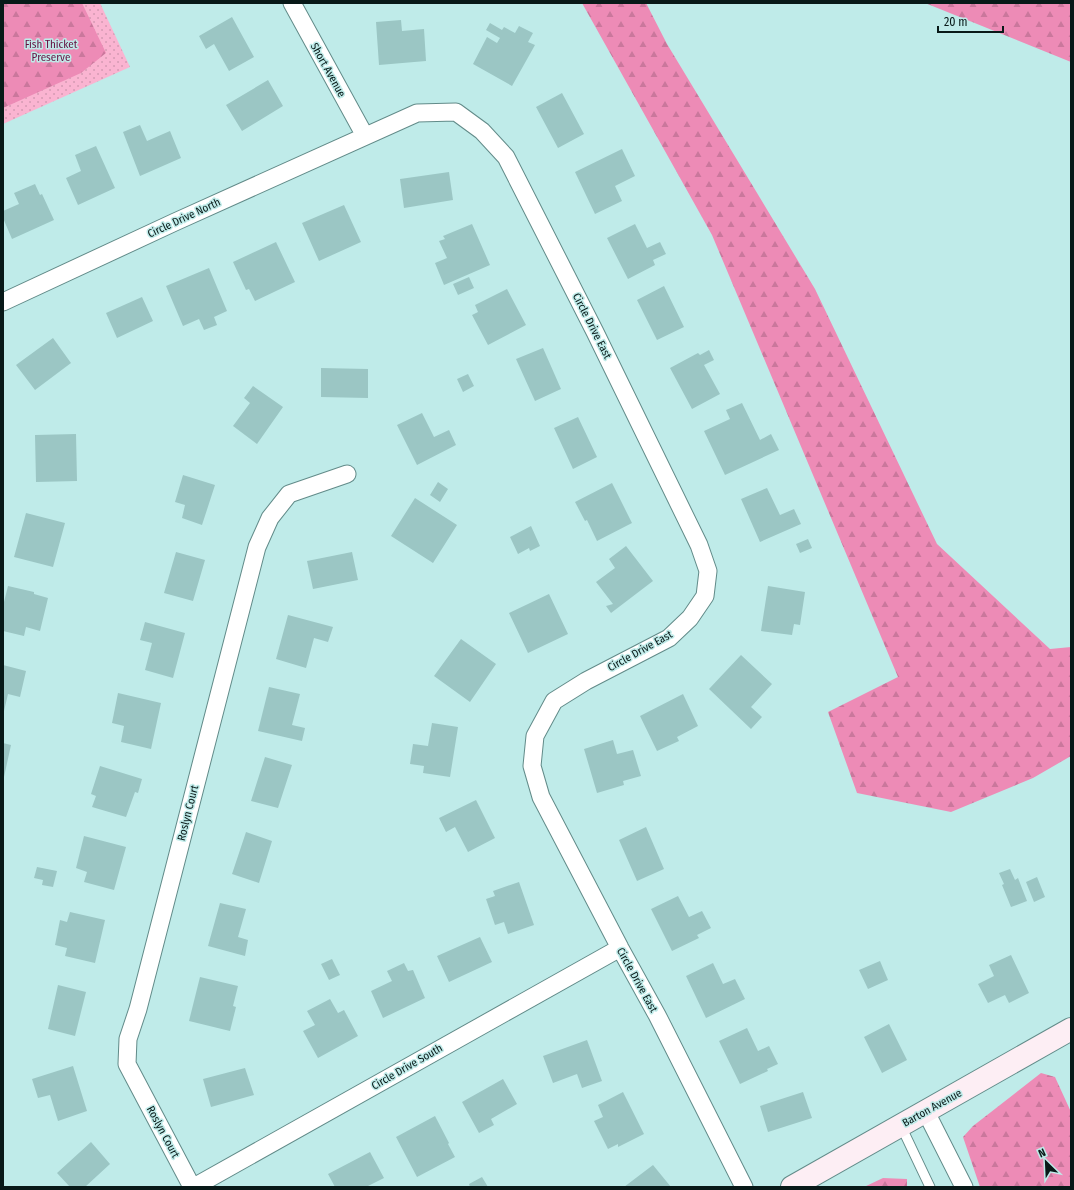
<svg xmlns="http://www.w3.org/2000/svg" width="1074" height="1190" viewBox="0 0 1074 1190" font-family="'Fira Sans Condensed',sans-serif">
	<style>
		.green { fill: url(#green-dots) }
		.forest { fill: url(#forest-firs) }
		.building { fill: #9bc6c4 }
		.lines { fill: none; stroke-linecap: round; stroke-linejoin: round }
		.lane-casing { stroke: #628b89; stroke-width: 11 }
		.street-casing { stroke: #628b89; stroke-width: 19 }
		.secondary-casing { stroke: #628b89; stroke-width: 24 }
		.lane { stroke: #fff; stroke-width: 9 }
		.street { stroke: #fff; stroke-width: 17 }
		.secondary { stroke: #fdeef4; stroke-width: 22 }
		.labels { text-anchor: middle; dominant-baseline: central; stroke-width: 3; stroke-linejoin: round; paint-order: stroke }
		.park-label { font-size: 11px; fill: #650e3e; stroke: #bfebe9 }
		.street-label { font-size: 11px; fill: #081918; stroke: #bfebe9 }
	</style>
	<defs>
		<pattern id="green-dots" width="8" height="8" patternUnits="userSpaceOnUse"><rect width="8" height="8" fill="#fab4d1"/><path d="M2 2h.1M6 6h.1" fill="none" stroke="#d59ab3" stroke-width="1.8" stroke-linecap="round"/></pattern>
		<pattern id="forest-firs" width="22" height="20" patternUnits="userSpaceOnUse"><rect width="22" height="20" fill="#ed8bb6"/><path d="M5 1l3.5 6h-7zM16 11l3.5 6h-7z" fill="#ca779c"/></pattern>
	</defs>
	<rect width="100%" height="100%" fill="#bfebe9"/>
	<path class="green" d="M3,3h97l30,64 -127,57z"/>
	<path class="forest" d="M3,3h79l24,50 -25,20 -78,35z
		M582,3h64l21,41 148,245 122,255 113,105 21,-2v109l-38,22 -82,34 -94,-19 -29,-81 70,-35 -186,-442z
		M925,3h146v59z
		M1041,1073l14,4 16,35v75h-91l-17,-50 10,-11z
		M883,1178l24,1v8h-43z"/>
	<path class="building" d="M232,17l22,40 -25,14 -15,-27 -8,5 -7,-13z
		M401,20l1,11 22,-2 2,32 -47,4 -3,-43z
		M490,23l12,7 2,-3 11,6 4,-7 14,7 -5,9 7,3 -23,41 -39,-22 14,-27 10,6 3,-5 -14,-8z
		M268,80l15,26 -41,25 -16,-26z
		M562,93l22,41 -26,14 -22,-41z
		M140,125l7,16 23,-10 11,27 -41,18 -17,-44z
		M96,146l19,42 -37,17 -12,-27 15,-7 -6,-16z
		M622,149l13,27 -20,10 7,15 -27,13 -20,-42z
		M449,172l4,28 -49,8 -4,-29z
		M35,184l5,11 2,-1 12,26 -42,19 -9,-21v-7l16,-7 -5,-11z
		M344,205l17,37 -42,19 -17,-38z
		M472,224l18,41 -46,20 -9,-22 12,-5 -8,-17 6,-2 -2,-3z
		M635,224l12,24 13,-6 6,12 -13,6 2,5 -27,14 -21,-41z
		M276,242l19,40 -40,19 -6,-12 -3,1 -13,-28z
		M209,268l18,43 -13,6 3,8 -13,5 -5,-11 -16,7 -17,-40z
		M469,277l5,11 -16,7 -5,-11z
		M664,286l20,41 -27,13 -20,-40z
		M507,289l19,36 -38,20 -16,-30 6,-3 -3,-7z
		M142,297l11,24 -36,17 -11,-25z
		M53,338l18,25 -36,27 -19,-25z
		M543,348l18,41 -26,12 -19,-42z
		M709,350l5,10 -10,5 16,29 -28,15 -22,-41 28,-15 2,2z
		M321,368l47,1v29l-47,-1z
		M468,374l6,12 -11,6 -6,-13z
		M253,386l30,21 -26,37 -24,-18 17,-23 -6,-5z
		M742,403l18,37 11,-6 8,16 -54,25 -21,-44 26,-12 -4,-9z
		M422,413l12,24 15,-7 7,15 -39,20 -20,-40z
		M578,417l19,40 -24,12 -19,-41z
		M76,434l1,47 -41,1 -1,-47z
		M183,475l32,10 -13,40 -20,-7 3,-13 -10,-3z
		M438,482l10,7 -8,13 -10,-7z
		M612,483l20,40 -35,18 -10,-21 -2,1 -10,-19z
		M767,488l13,27 14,-6 7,15 -41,18 -19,-43z
		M415,498l42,27 -24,38 -42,-27z
		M26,513l39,10 -12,44 -39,-10z
		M531,526l9,20 -10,5 -1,-3 -11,6 -8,-17z
		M808,539l4,9 -12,5 -4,-9z
		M626,546l27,35 -42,32 -5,-7 7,-2 -17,-22 19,-14 -6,-9z
		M176,552l29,8 -12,41 -29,-8z
		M352,552l6,28 -45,9 -6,-28z
		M8,586l26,6v2l14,4 -8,33 -14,-4 -2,9 -21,-5v-25z
		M768,586l37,6 -5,33 -6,-1 -2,11 -31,-4z
		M549,594l19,40 -40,19 -19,-40z
		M288,615l45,12 -5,15 -14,-4 -8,30 -30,-9z
		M145,622l40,11 -12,45 -28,-8 7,-27 -12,-3z
		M461,639l35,25 -26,38 -36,-26z
		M741,655l31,29 -21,23 11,10 -11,12 -42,-40z
		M3,665l23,6 -6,26 -12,-3 -4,17z
		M269,687l31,7 -8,31 13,3 -3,13 -44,-10z
		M118,693l43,10 -10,46 -30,-7 3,-16 -12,-3z
		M683,694l15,32 -21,11 2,4 -22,10 -17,-35z
		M432,723l26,4 -8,50 -27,-4 1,-7 -14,-2 3,-20 15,2z
		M613,740l4,14 16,-4 8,26 -18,5 1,4 -27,8 -13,-44z
		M3,743l8,2 -7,32h-1z
		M265,757l27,8 -14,43 -27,-7z
		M100,766l42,13 -4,14 -3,-1 -9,25 -34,-10 4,-11 -5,-2z
		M476,800l19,38 -27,14 -13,-25 -9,5 -7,-14z
		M646,827l18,42 -27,12 -18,-41z
		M246,832l26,9 -13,42 -27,-9z
		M84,836l42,11 -12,43 -30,-8 3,-10 -11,-4z
		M37,867l20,4 -4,16 -11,-2 1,-5 -9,-2z
		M1010,869l5,11 3,-2 9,23 -16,6 -9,-22 2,-1 -5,-11z
		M1037,877l8,20 -11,5 -8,-20z
		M519,882l15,43 -26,9 -4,-12 -9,3 -9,-26 9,-3 -2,-5z
		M678,896l11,21 13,-6 9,17 -14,7 2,3 -27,13 -21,-42z
		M220,903l26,6 -8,28 10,3 -3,16 -37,-10z
		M70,912l35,8 -10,43 -30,-7 2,-8 -12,-3 5,-25 7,2z
		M480,937l12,25 -43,20 -12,-26z
		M1011,955l18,38 -20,10 -4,-8 -17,8 -10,-19 16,-8 -5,-11z
		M332,959l8,16 -11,5 -8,-16z
		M880,961l8,19 -20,9 -9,-19z
		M404,963l4,8 5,-1 12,28 -42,20 -12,-27 21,-10 -5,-10z
		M713,963l10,21 12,-5 10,20 -39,19 -20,-42z
		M200,977l38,9 -5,20 3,1 -6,24 -41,-10z
		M58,985l28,7 -11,44 -27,-7z
		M330,999l8,14 6,-3 14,26 -40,22 -15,-27 12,-6 -8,-14z
		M889,1024l18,36 -25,13 -18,-36z
		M747,1028l11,23 11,-5 9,18 -11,5 1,2 -28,13 -21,-43z
		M587,1040l15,41 -20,7 -5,-14 -24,9 -10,-27z
		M73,1066l14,45 -29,10 -8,-26 -12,3 -6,-19z
		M245,1068l9,27 -43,12 -8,-28z
		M503,1079l14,25 -26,15 3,6 -15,8 -17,-31z
		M623,1092l21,42 -26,13v-3l-10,5 -14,-28 9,-4 -5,-12z
		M803,1092l9,26 -44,14 -8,-26z
		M435,1116l14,27 -1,1 7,13 -38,20 -21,-40z
		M91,1142l19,22 -25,23h-15l-13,-14z
		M370,1152l14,26 -18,9h-31l-7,-13z
		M653,1165l18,22h-47z
		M482,1177l6,10h-18l-1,-3z"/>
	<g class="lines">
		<defs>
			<path id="lane" d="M901,1126l29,61"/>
			<path id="street" d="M292,3l73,133
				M3,302l172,-80 242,-109 39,-1 26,19 24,26 89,175 104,213 9,26 -3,25 -15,22 -21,20 -83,43 -32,20 -19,35 -3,30 9,31 79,151 37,67 87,172
				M926,1112l38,75
				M192,1187l-65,-123 1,-25 10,-30 119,-462 13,-29 19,-24 58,-20
				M194,1187c143,-79 284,-160 426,-239"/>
			<path id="secondary" d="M792,1187l279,-158"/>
		</defs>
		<use href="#lane" class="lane-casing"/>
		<use href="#street" class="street-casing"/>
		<use href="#secondary" class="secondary-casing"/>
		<use href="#lane" class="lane"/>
		<use href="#street" class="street"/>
		<use href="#secondary" class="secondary"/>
	</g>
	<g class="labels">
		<g class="park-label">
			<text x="51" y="44">Fish Thicket<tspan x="51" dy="13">Preserve</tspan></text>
		</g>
		<g class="street-label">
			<text transform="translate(328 70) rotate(61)">Short Avenue</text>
			<text transform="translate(184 218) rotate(-25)">Circle Drive North</text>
			<text transform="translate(592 326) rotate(63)">Circle Drive East</text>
			<text transform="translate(640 651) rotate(-29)">Circle Drive East</text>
			<text transform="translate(188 813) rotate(-76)">Roslyn Court</text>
			<text transform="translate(637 980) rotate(61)">Circle Drive East</text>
			<text transform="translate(407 1067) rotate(-30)">Circle Drive South</text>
			<text transform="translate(932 1108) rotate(-29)">Barton Avenue</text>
			<text transform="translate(163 1132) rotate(62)">Roslyn Court</text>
		</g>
	</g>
	<rect width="1074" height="1190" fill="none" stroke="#081918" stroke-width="8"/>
	<g transform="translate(1046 1162) rotate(336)" stroke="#bfebe9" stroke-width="3" paint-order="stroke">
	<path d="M0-3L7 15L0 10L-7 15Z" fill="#081918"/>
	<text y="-6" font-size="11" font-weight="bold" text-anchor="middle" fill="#081918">N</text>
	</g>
	<path d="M938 26v6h65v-6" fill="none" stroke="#081918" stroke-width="2"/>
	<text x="944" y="26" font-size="12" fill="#081918" stroke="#bfebe9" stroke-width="3" paint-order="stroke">20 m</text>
</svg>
